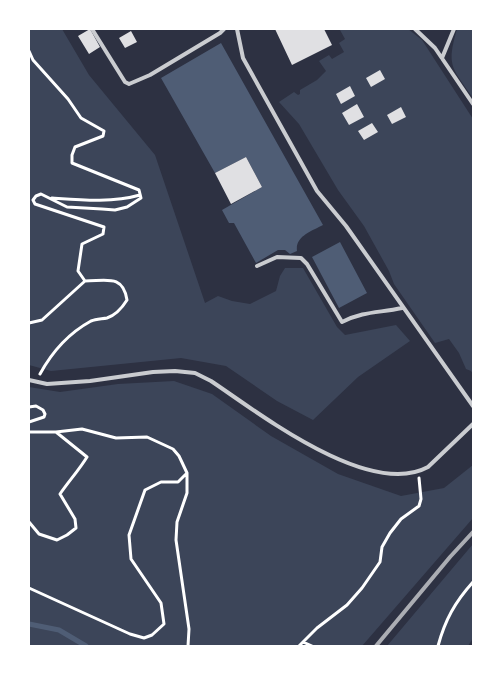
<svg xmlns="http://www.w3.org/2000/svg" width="502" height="675" viewBox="0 0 502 675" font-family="'Asap Condensed',sans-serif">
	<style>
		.green { fill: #3c4559 }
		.water { fill: #4f5d75 }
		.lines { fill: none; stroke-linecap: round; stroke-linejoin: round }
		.stream { stroke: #4f5d75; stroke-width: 5 }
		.building { fill: #e0e0e3 }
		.path { stroke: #fff; stroke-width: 3 }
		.service { stroke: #caccd0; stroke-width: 4 }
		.rail { stroke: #abadb3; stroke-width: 4 }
	</style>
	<rect width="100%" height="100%" fill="#2d3142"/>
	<path class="green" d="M29,29h33l27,46 66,80 50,148 13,-7 14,5 18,3 26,-13 4,-15 5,-8h18l34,59 8,8 51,-10 14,16 -52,36 -45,43 -36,-19 -51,-35 -45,-8 -130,13 -22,-6z
		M342,29h66l14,11 51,79v255l-2,-3 -5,-2 -7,-16 -10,-14 -14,4 -41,-59 -5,-13 -25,-45 -26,-36 -39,-66 -20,-22 15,-10 4,3 2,-1v-4l17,-10 9,-9 -7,-10 10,-6 3,4 12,-7 -5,-9 6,-4 -5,-9z
		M457,29h16v69c-21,-31 -27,-31 -16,-69z
		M174,381l38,13 59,42 67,38 63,22 43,-8 29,-23v53l-111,128h-333v-259l31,5 58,-8z
		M473,544v94l-5,8h-81z"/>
	<path class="water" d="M221,43l102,182c-11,6 -28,11 -26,26l-7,3 -5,-4h-7l-22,13 -22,-40h-5l-7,-13 40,-23 -16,-30 -31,16 -54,-95z
		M340,242l27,51 -28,15 -27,-51z"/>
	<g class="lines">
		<path class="stream" d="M29,624l30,6 27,16"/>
	</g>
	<path class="building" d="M90,29l10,18 -11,7 -11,-18z
		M275,29h49l8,16 -40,20z
		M131,31l6,11 -12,6 -6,-10z
		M380,70l5,9 -14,8 -5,-9z
		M350,86l5,10 -14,8 -5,-10z
		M357,104l7,13 -15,8 -7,-12z
		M401,107l5,10 -14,7 -5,-9z
		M372,123l6,9 -14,8 -6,-9z
		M246,157l16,30 -31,17 -16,-31z"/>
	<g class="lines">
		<path class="path" d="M29,51l4,9 35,39 13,19 23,13 -1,5 -28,11 -3,8v8l67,27 2,8 -14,9 -12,3 -13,-1 -35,-2 -26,-13 -5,2 -3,4 2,4 69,23 -1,7 -21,10 -4,27 7,10c21,0 38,-7 42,19 -5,8 -11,15 -20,18 -5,1 -11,1 -16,3 -22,12 -39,31 -51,53
			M52,198c29,2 60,5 88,-3
			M29,323l13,-3 43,-39
			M29,407l7,-1 7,4 2,4 -1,3 -15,5
			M29,432h27l31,25c-8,13 -18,24 -27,37l15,25 1,9 -9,7 -10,5 -18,-6 -10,-12
			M187,473v20l-10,29 -1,18 13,89 -1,17
			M29,588l101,46 14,4 8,-3 12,-11 -3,-21 -30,-44 -2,-24 16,-45 16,-8h17l9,-9 -8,-17 -6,-7 -26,-12 -31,1 -34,-9 -26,3
			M303,642l9,4
			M299,646l18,-18 30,-23 15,-17 18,-26 2,-15 8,-14 11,-14 18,-13 2,-7 -2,-21
			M438,646c7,-26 17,-44 35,-64"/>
		<path class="service" d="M92,29l33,53 4,2 21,-9 70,-42 4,-4
			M237,29l6,29 74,133 29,35 127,180
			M415,29l20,19 38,56
			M442,58l12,-29
			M257,266l20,-9 24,1 6,6 35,58c22,-11 37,-9 60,-14
			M29,380l18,4 43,-3 63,-9 22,-1 20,2 16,8c48,32 158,118 217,86l45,-43"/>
		<path class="rail" d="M376,646l74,-89 23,-25"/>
	</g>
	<rect width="502" height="675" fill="none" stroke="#ffffff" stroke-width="60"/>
</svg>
